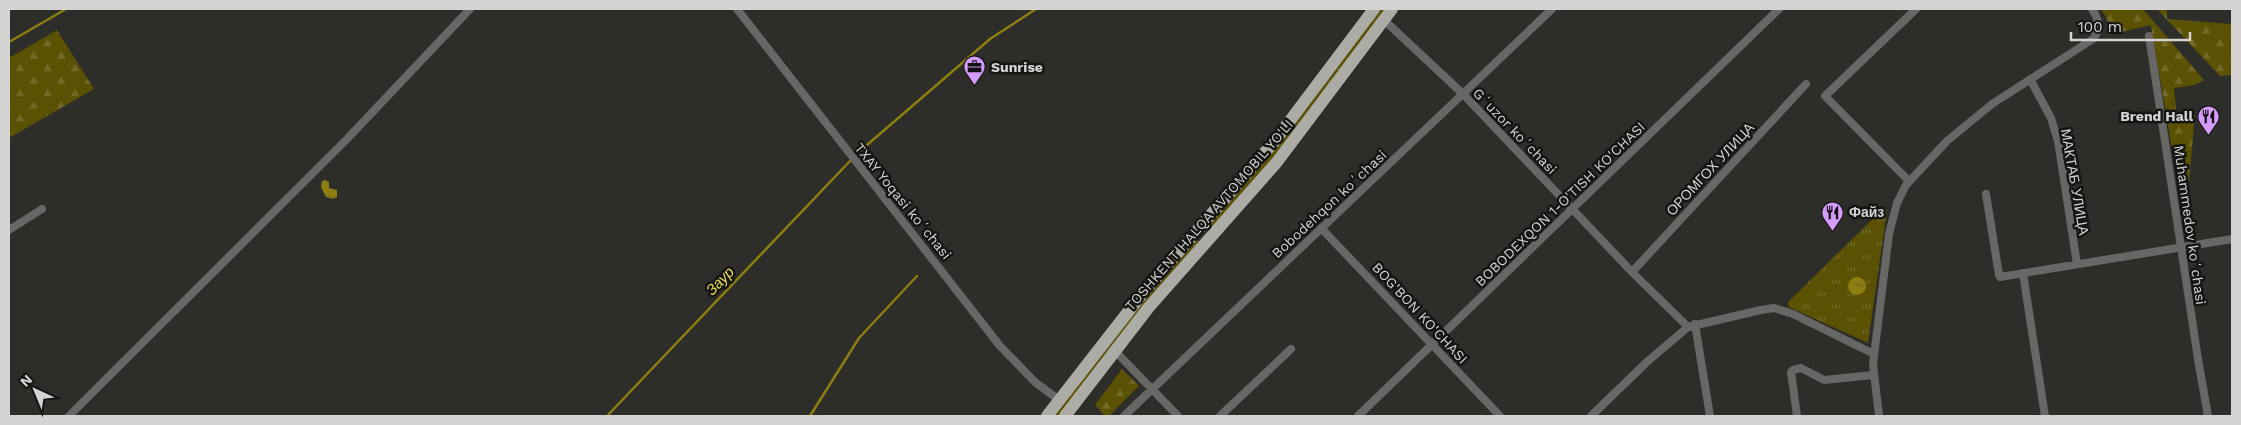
<svg xmlns="http://www.w3.org/2000/svg" width="2241" height="425" viewBox="0 0 2241 425" font-family="'Work Sans',sans-serif">
	<style>
		.grass { fill: url(#grass-tufts) }
		.forest { fill: url(#forest-firs) }
		.water { fill: url(#water-ripples) }
		.lines { fill: none; stroke-linecap: round; stroke-linejoin: round }
		.stream { stroke: #8c7e11; stroke-width: 2.5 }
		.minor { stroke: #676765; stroke-width: 8 }
		.trunk { stroke: #acaca7; stroke-width: 12 }
		.labels { text-anchor: middle; dominant-baseline: central; stroke-width: 5; stroke-linejoin: round; paint-order: stroke }
		.poi-label { font-size: 14px; font-weight: bold; fill: #d5d4d2; stroke: #151513; text-anchor: start }
		.street-label { font-size: 14px; fill: #d5d4d2; stroke: #151513 }
		.water-label { font-size: 15px; font-style: italic; fill: #ebd958; stroke: #151513 }
	</style>
	<defs>
		<pattern id="grass-tufts" width="24" height="20" patternUnits="userSpaceOnUse" patternTransform="scale(1.25)"><rect width="24" height="20" fill="#5b5103"/><path d="M3 7l-1-3M5 7V3M7 7l1-3M15 17l-1-3M17 17v-4M19 17l1-3" fill="none" stroke="#726927"/></pattern>
		<pattern id="forest-firs" width="22" height="20" patternUnits="userSpaceOnUse" patternTransform="scale(1.25)"><rect width="22" height="20" fill="#5b5103"/><path d="M5 1l3.5 6h-7zM16 11l3.5 6h-7z" fill="#726927"/></pattern>
		<pattern id="water-ripples" width="26" height="14" patternUnits="userSpaceOnUse" patternTransform="scale(1.25)"><rect width="26" height="14" fill="#8c7e11"/><path d="M2 4q2-2 4 0t4 0M15 11q2-2 4 0t4 0" fill="none" stroke="#716821"/></pattern>
	</defs>
	<rect width="100%" height="100%" fill="#2d2d29"/>
	<path class="grass" d="M1381,9h7l-79,108 -98,114 -4,-3 74,-85z
		M1884,208l3,2 -19,133 -79,-36 -1,-5z
		M1197,240l2,3 -138,173h-7l70,-92z"/>
	<path class="forest" d="M2101,9h42l61,71 -9,5 -21,3 3,29 18,-2 -6,65 -12,-1 -26,-154 -43,10c2,-11 -1,-17 -7,-26z
		M2157,9h10v10l65,5v51l-12,1z
		M57,30l37,59 -85,49v-80z
		M1122,369l17,17 -30,30h-4l-10,-11z"/>
	<path class="water" d="M325,180l4,2v6l8,2v7l-4,2 -7,-2 -5,-10 1,-6z
		M1848 286a9 9 0 1 1 18 0a9 9 0 1 1-18 0Z"/>
	<g class="lines">
		<path class="stream" d="M9,42l57,-33
			M860,151l130,-112 46,-30
			M607,416l243,-255
			M810,416l49,-78 58,-62"/>
		<path class="minor" d="M737,9l263,337 35,36 24,18
			M1384,20l79,74 169,178 56,55
			M2149,36l49,323 10,57
			M2030,79l21,39 7,23 19,123
			M1909,181l-84,-85 91,-87
			M1986,194l13,81 1,2 232,-38
			M1321,228l179,188
			M9,230l33,-21
			M1632,272l174,-188
			M2023,273l22,143
			M1695,324l15,92
			M1115,351l63,65
			M69,416l278,-277 123,-130
			M1124,416l428,-407
			M1220,416l71,-67
			M1358,416l421,-407
			M1591,416l57,-55 40,-34 73,-17 13,-2 19,6 81,40
			M1797,416l-6,-44 2,-2 8,-2 23,12 49,-5
			M1879,416l-6,-52 16,-130 8,-31 9,-18 41,-44 45,-37 101,-65c8,-10 6,-20 -1,-30"/>
		<path class="trunk" d="M1047,416l95,-122 132,-152 100,-133
			M1065,416l84,-109 128,-145 115,-153"/>
	</g>
	<defs>
		<symbol id="office-pin" viewBox="-11 -11 22 30"><path d="M0 17L-7.5 6A9.5 9.5 0 1 1 7.5 6Z" fill="#d59bfa" stroke="#151513"/><path d="M-6-3h4V-5.5h4V-3h4V5H-6ZM-1-4.5V-3h2v-1.5ZM-6 0V1H6V0Z" fill="#111"/></symbol>
		<symbol id="restaurant-pin" viewBox="-11 -11 22 30"><path d="M0 17L-7.5 6A9.5 9.5 0 1 1 7.5 6Z" fill="#d59bfa" stroke="#151513"/><path d="M-5-6h1v4h1v-4h1v4h1v-4h1v5L-1.5 .5V6h-2V.5L-5-1ZM5-6V6H3V1.5H1.5Q1.5-4 5-6Z" fill="#111"/></symbol>
	</defs>
	<g fill-rule="evenodd">
		<use href="#office-pin" x="962" y="54" width="25" height="34"/>
		<use href="#restaurant-pin" x="2196" y="104" width="25" height="34"/>
		<use href="#restaurant-pin" x="1820" y="200" width="25" height="34"/>
	</g>
	<g class="labels">
		<g class="poi-label">
			<text x="991" y="67">Sunrise</text>
			<text x="2193" y="116" text-anchor="end">Brend Hall</text>
			<text x="1849" y="212">Файз</text>
		</g>
		<g class="street-label">
			<text transform="translate(1515 131) rotate(46)">Gʻuzor koʻchasi</text>
			<text transform="translate(1710 169) rotate(-47)">ОРОМГОХ УЛИЦА</text>
			<text transform="translate(2075 182) rotate(80)">МАКТАБ УЛИЦА</text>
			<text transform="translate(903 201) rotate(51)">TXAY Yoqasi koʻchasi</text>
			<text transform="translate(1329 204) rotate(-43)">Bobodehqon koʻchasi</text>
			<text transform="translate(1560 204) rotate(-44)">BOBODEXQON 1-O'TISH KO'CHASI</text>
			<text transform="translate(1209 215) rotate(-49)">TOSHKENT HALQA AVTOMOBIL YO'LI</text>
			<text transform="translate(2190 225) rotate(82)">Muhammedov koʻchasi</text>
			<text transform="translate(1420 313) rotate(47)">BOG'BON KO'CHASI</text>
		</g>
		<g class="water-label">
			<text transform="translate(720 281) rotate(-46)">Заур</text>
		</g>
	</g>
	<rect width="2241" height="425" fill="none" stroke="#d5d4d2" stroke-width="20"/>
	<g transform="translate(35 390) rotate(316)" stroke="#151513" stroke-width="4" paint-order="stroke">
	<path d="M0-4L9 19L0 12L-9 19Z" fill="#d5d4d2"/>
	<text y="-8" font-size="14" font-weight="bold" text-anchor="middle" fill="#d5d4d2">N</text>
	</g>
	<path d="M2071 32v8h119v-8" fill="none" stroke="#d5d4d2" stroke-width="2.5"/>
	<text x="2078" y="32" font-size="15" fill="#d5d4d2" stroke="#151513" stroke-width="4" paint-order="stroke">100 m</text>
</svg>
